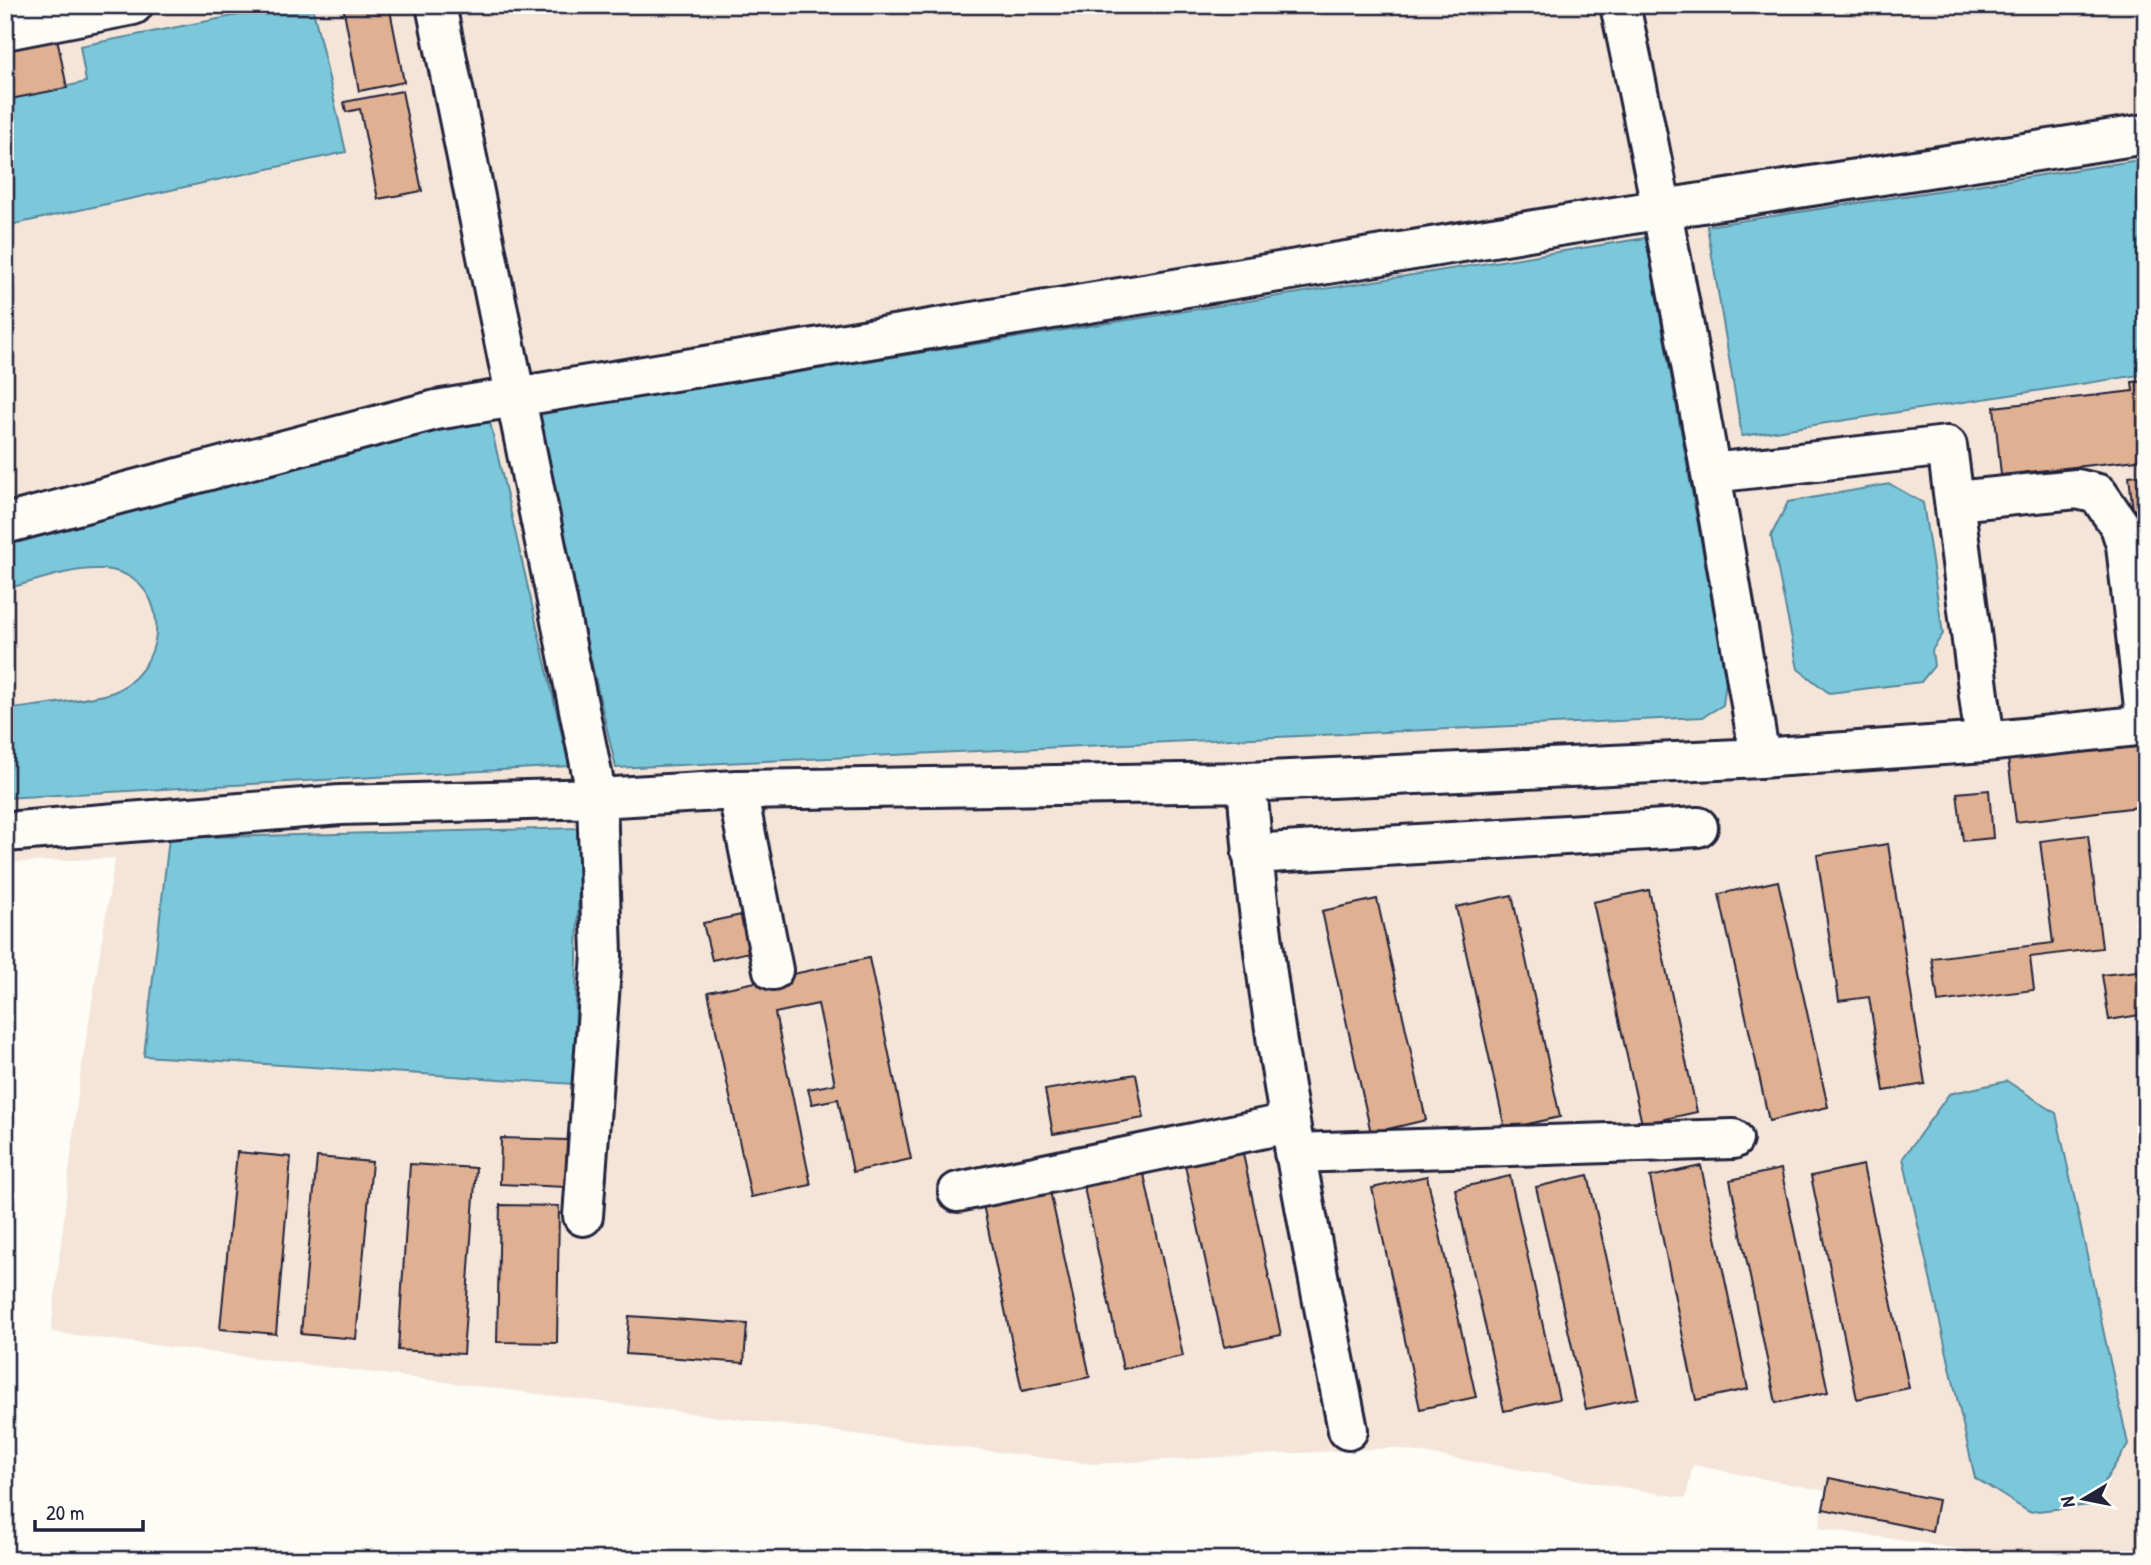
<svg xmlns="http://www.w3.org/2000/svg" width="2151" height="1565" viewBox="0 0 2151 1565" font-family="'Patrick Hand',sans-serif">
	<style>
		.built { fill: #f4e5d8 }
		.water { fill: #7cc8db; stroke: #58869b; stroke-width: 2 }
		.building { fill: #dfb091; stroke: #22223b; stroke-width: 2 }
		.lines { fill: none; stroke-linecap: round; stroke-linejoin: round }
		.minor-casing { stroke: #22223b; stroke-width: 44 }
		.minor { stroke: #fdfcf7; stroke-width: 38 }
	</style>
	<rect width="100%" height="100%" fill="#fdfcf7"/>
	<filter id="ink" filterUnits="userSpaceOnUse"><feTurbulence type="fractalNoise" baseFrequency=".0143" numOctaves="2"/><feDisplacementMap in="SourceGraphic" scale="14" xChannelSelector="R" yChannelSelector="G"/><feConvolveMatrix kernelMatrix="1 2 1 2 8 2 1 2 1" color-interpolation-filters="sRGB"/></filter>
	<g filter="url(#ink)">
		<path class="built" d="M5,5h2141v1555h-113l-214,-32 7,-37 -133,-26 -7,33 -293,-50 -301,16 -1041,-132 28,-248 36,-226 -110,5z"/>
		<path class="water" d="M290,5h22l34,147 -340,74 -1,-126 81,-18 -6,-36z
			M2146,159v215l-404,62 -35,-210z
			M1646,238l80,442 -3,25 -20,12 -1087,51 -82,-354z
			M489,418l80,348 -564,32v-88c25,-4 91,-10 111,-19 59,-29 53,-121 -17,-122 -30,-1 -65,13 -94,20v-48z
			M1890,484l33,19 20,131 -11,16 2,16 -13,16 -92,11 -31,-24 -27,-133 17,-34z
			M580,828l-6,256 -430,-28 25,-218z
			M2007,1081l49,32 72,331 -38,61 -61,7 -54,-34 -72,-320 46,-64z"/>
		<path class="building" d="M389,5l15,77 -45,9 -16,-85z
			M57,38l10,50 -62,12v-51z
			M402,91l20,100 -44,8 -18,-90 -14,3 -2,-10z
			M2146,381v78l-145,16 -7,-68 139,-16 -1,-9z
			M2146,474v71l-9,1 -8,-70z
			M2146,742v64l-130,16 -8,-63z
			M1989,790l4,48 -30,3 -6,-48z
			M2146,814v47h-1l-3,-46z
			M2088,835l14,113 -72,9 4,33 -96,12 -6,-44 121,-15 -13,-102z
			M1888,844l37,240 -41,7 -15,-94 -30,4 -22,-146z
			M1778,881l50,226 -59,14 -50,-227z
			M1649,890l48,222 -55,12 -49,-222z
			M1512,895l48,222 -55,12 -49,-222z
			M1377,899l49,221 -55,13 -49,-222z
			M751,913l8,37 -47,10 -9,-37z
			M869,958l42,201 -58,13 -15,-73 -26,5 -4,-15 27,-5 -17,-80 -43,9 36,172 -60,12 -43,-205z
			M2146,970v44l-37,6 -7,-45z
			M1136,1074l8,44 -91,16 -8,-44z
			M501,1138l66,2 -1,47 -66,-3z
			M1241,1144l40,191 -57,12 -41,-191z
			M237,1152l54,5 -15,177 -56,-5z
			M317,1157l55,5 -16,177 -55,-5z
			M410,1164l66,4 -13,186 -65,-4z
			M1142,1165l41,191 -60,13 -41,-191z
			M1863,1165l46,223 -52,11 -46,-223z
			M1701,1166l47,223 -52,11 -46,-223z
			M1781,1169l47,223 -52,11 -46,-223z
			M1588,1175l50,223 -52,11 -50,-222z
			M1427,1176l49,221 -56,12 -48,-221z
			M1510,1176l49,223 -55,12 -49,-222z
			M1049,1186l41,191 -68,14 -40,-191z
			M500,1205l59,1 -2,137 -60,-1z
			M629,1316l118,8 -3,39 -118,-9z
			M1829,1478l109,22 -6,31 -109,-22z"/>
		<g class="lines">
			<defs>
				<path id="minor" d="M436,5l161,793 5,157 -19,261
					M1620,5c53,250 98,501 140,753
					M5,30l128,-25
					M1712,473l235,-27 38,296
					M5,524l431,-114 1227,-201 483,-75
					M1247,782c15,218 59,433 101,648
					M737,790l36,180
					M5,832l335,-27 257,-7 140,-8 510,-8 513,-24 225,-16 161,-17 -20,-180 -6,-19 -22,-32 -21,-5 -122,12
					M1252,854l446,-27
					M1294,1153l439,-14
					M958,1192l331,-69"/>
			</defs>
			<use href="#minor" class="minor-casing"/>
			<use href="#minor" class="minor"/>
		</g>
	</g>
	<rect width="2151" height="1565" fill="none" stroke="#fdfcf7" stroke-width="28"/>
	<rect x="14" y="14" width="2123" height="1537" fill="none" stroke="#22223b" stroke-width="2.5" filter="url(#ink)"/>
	<g transform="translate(2084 1499) rotate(260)" stroke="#fdfcf7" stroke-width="5" paint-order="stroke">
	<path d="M0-5L12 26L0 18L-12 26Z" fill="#22223b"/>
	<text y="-10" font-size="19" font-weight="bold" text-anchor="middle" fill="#22223b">N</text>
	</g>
	<path d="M35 1520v10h108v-10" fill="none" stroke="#22223b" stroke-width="3.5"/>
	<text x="46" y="1520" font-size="21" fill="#22223b" stroke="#fdfcf7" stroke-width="5" paint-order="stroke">20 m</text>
</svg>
